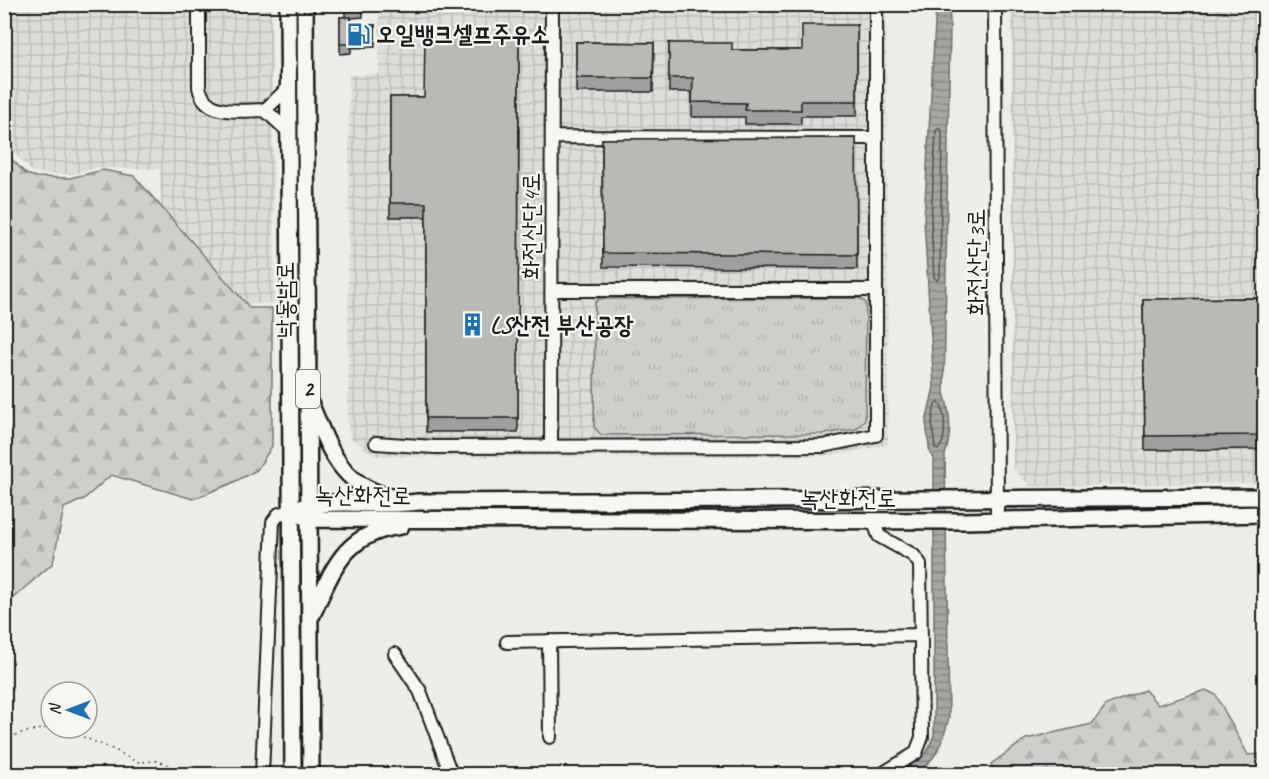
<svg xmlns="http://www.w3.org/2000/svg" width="1269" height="779" viewBox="0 0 1269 779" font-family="Caveat,'Poor Story',sans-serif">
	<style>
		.industrial { fill: url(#industrial-grid) }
		.grass { fill: url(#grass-tufts); stroke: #757574; stroke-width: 1.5 }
		.forest { fill: url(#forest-firs); stroke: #757574; stroke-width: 1.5 }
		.water { fill: url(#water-rules); stroke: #6f6f6d; stroke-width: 1.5 }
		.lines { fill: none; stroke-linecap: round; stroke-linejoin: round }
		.shore { stroke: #535352; stroke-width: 1.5 }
		.minor-casing { stroke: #1c1c1c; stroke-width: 16 }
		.major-casing { stroke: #1c1c1c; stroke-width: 20 }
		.path { stroke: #1c1c1c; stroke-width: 1.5; stroke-dasharray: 1.5 4.5; stroke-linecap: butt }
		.minor { stroke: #f6f6f2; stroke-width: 12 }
		.major { stroke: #f6f6f2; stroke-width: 15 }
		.wall { fill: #9f9f9d; stroke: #1c1c1c; stroke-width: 1.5 }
		.building { fill: #b9b9b6; stroke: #1c1c1c; stroke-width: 1.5 }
		.labels { text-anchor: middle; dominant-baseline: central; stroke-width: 4.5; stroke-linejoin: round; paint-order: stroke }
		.shield { fill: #f6f6f2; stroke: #5d5d5c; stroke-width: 1.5 }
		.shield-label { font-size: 22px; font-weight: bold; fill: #1c1c1c }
		.poi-label { font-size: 24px; font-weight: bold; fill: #1c1c1c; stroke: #f6f6f2; text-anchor: start }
		.street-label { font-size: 24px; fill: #1c1c1c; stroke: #f6f6f2 }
	</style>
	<defs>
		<pattern id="industrial-grid" width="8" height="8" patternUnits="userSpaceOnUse" patternTransform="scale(1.5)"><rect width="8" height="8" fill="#ddddda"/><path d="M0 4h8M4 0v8" fill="none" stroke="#bdbdba"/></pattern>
		<pattern id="grass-tufts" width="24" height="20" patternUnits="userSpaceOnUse" patternTransform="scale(1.5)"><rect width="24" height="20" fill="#cececb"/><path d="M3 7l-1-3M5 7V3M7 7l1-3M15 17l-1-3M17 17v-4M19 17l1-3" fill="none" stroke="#b0b0ae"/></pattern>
		<pattern id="forest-firs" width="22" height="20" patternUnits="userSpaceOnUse" patternTransform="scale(1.5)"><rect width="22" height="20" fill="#cececb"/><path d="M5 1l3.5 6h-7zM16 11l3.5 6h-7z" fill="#b0b0ae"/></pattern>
		<pattern id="water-rules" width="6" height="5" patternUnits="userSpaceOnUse" patternTransform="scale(1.5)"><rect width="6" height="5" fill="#a6a6a3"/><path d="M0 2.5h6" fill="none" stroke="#868684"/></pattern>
	</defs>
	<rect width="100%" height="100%" fill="#edede9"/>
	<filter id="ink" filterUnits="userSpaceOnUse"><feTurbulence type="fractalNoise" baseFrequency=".0167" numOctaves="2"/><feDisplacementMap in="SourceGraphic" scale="12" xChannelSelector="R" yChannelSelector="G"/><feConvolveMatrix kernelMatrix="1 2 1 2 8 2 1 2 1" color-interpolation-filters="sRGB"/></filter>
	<g filter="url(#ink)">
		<path class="industrial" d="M5,5h266l4,298 -27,1 -87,-98 -1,-37 -64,-1 -24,6 -39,-1 -28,-30z
			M379,5h507l2,440 -63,11 -390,1 -59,-1 -25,-18 -3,-10 1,-353 30,-1z
			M1012,5h252v478l-234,3 -17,-18z"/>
		<path class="grass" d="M860,298l6,5 -1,117 -9,9 -34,5 -221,1 -7,-8 1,-124 3,-4z"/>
		<path class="forest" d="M5,152l21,22 10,3 34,1 33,-8 31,6 116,132h22v138l-15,24 -27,14 -37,15 -82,-24 -27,24 -20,9 -11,55 -48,42z
			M1145,690l13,15 48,-15 10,5 32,60 16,-1v20h-271l2,-1 -4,-9 35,-25 66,-15 14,-19z"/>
		<path class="water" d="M936,5h13l1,16 -6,372c7,21 8,41 1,62l4,262c-7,29 -16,57 -51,57l29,-22 7,-17v-277l-4,-4 -4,-32 8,-35 -10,-167z"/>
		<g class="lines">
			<path class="shore" d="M939,128l3,3 -2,146 -3,3 -3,-3 -3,-57 5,-89z
				M939,402c7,11 8,39 -1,48l-3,-2 -3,-25 3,-19z"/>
			<defs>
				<path id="minor" d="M199,4v83c6,31 42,23 66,23
					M995,4l2,516
					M288,88l-23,22 24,22
					M552,137l324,1
					M552,290h324
					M376,443l58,4 389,-1 53,-11v-431
					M551,447l1,-443
					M873,520l6,16 34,19 7,9 2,173 -6,16 -34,21
					M549,641l1,96
					M507,642l414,-7
					M395,654l25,37 31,83
					M262,774l11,-252 6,-8 12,-3"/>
				<path id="major" d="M288,4l5,770
					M305,4l6,770
					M311,405c19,46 31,84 86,93
					M291,511l18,8 656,2 299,-7
					M291,511c39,-15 86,-3 127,-9l846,-5
					M312,615c21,-46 32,-82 89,-89"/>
			</defs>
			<use href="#minor" class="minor-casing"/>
			<use href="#major" class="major-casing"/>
			<path class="path" d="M61,728l54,22 21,12 22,-1 34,13
				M4,740l17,-7 30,-6"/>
			<use href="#minor" class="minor"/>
			<use href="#major" class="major"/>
		</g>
		<path class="wall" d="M345,4h18v13l-12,1v7h24v22l-24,1v5l-11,1v-37h5z
			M857,25v91h-56v8h-56v-7h-53v-25h-23v-49l63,7h70z
			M519,36l-1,396h-92v-215h-36v-120h34z
			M576,42l78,1 -1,49h-77z
			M856,138l1,131 -254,-2 -1,-128z
			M1264,298v151l-119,1 -2,-151z"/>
		<path class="building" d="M345,4h18v4l-18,1z
			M340,17h11v8h24v13h-24v6h-11z
			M802,25h55v76h-56v9h-56l1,-7 -54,-1 1,-24h-24v-35h63v7h70z
			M425,36h94l-1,382h-92v-215h-36v-106h34z
			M576,42l78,1 -1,35h-77z
			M856,138l1,117 -254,-2 -1,-114z
			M1264,298v137l-119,1 -2,-137z"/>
	</g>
	<defs>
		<symbol id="fuel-bare" viewBox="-9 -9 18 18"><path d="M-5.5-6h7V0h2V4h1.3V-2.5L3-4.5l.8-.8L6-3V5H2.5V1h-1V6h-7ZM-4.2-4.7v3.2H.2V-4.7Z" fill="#1f6fb2" stroke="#f6f6f2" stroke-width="2.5" paint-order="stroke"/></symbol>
		<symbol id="building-bare" viewBox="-9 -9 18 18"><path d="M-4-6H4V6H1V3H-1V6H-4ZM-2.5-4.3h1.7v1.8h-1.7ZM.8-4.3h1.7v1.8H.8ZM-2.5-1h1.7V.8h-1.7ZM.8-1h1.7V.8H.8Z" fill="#1f6fb2" stroke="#f6f6f2" stroke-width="2.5" paint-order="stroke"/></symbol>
	</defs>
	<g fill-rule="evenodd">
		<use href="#fuel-bare" x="342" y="18" width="33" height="33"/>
		<use href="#building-bare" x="456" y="308" width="33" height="33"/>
	</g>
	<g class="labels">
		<rect class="shield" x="296" y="370" width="24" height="38" rx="4.5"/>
		<g class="shield-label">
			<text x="308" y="389">2</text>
		</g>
		<g class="poi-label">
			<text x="376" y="34">오일뱅크셀프주유소</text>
			<text x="490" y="325">LS산전 부산공장</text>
		</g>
		<g class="street-label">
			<text transform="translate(531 226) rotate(-90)">화전산단4로</text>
			<text transform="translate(976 262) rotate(-90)">화전산단3로</text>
			<text transform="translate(285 300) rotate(-90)">낙동남로</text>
			<text transform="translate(363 495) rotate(1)">녹산화전로</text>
			<text x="848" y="498">녹산화전로</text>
		</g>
	</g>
	<rect width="1269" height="779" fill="none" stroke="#f6f6f2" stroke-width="24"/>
	<rect x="12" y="12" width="1245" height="755" fill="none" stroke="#1c1c1c" stroke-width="2" filter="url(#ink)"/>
	<g transform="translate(69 710) rotate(270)"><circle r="28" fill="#f6f6f2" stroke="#9f9f9c" stroke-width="1.5"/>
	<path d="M0-4.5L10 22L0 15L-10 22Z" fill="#1f6fb2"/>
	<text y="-9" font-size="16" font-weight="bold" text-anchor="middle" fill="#1c1c1c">N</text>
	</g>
</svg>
